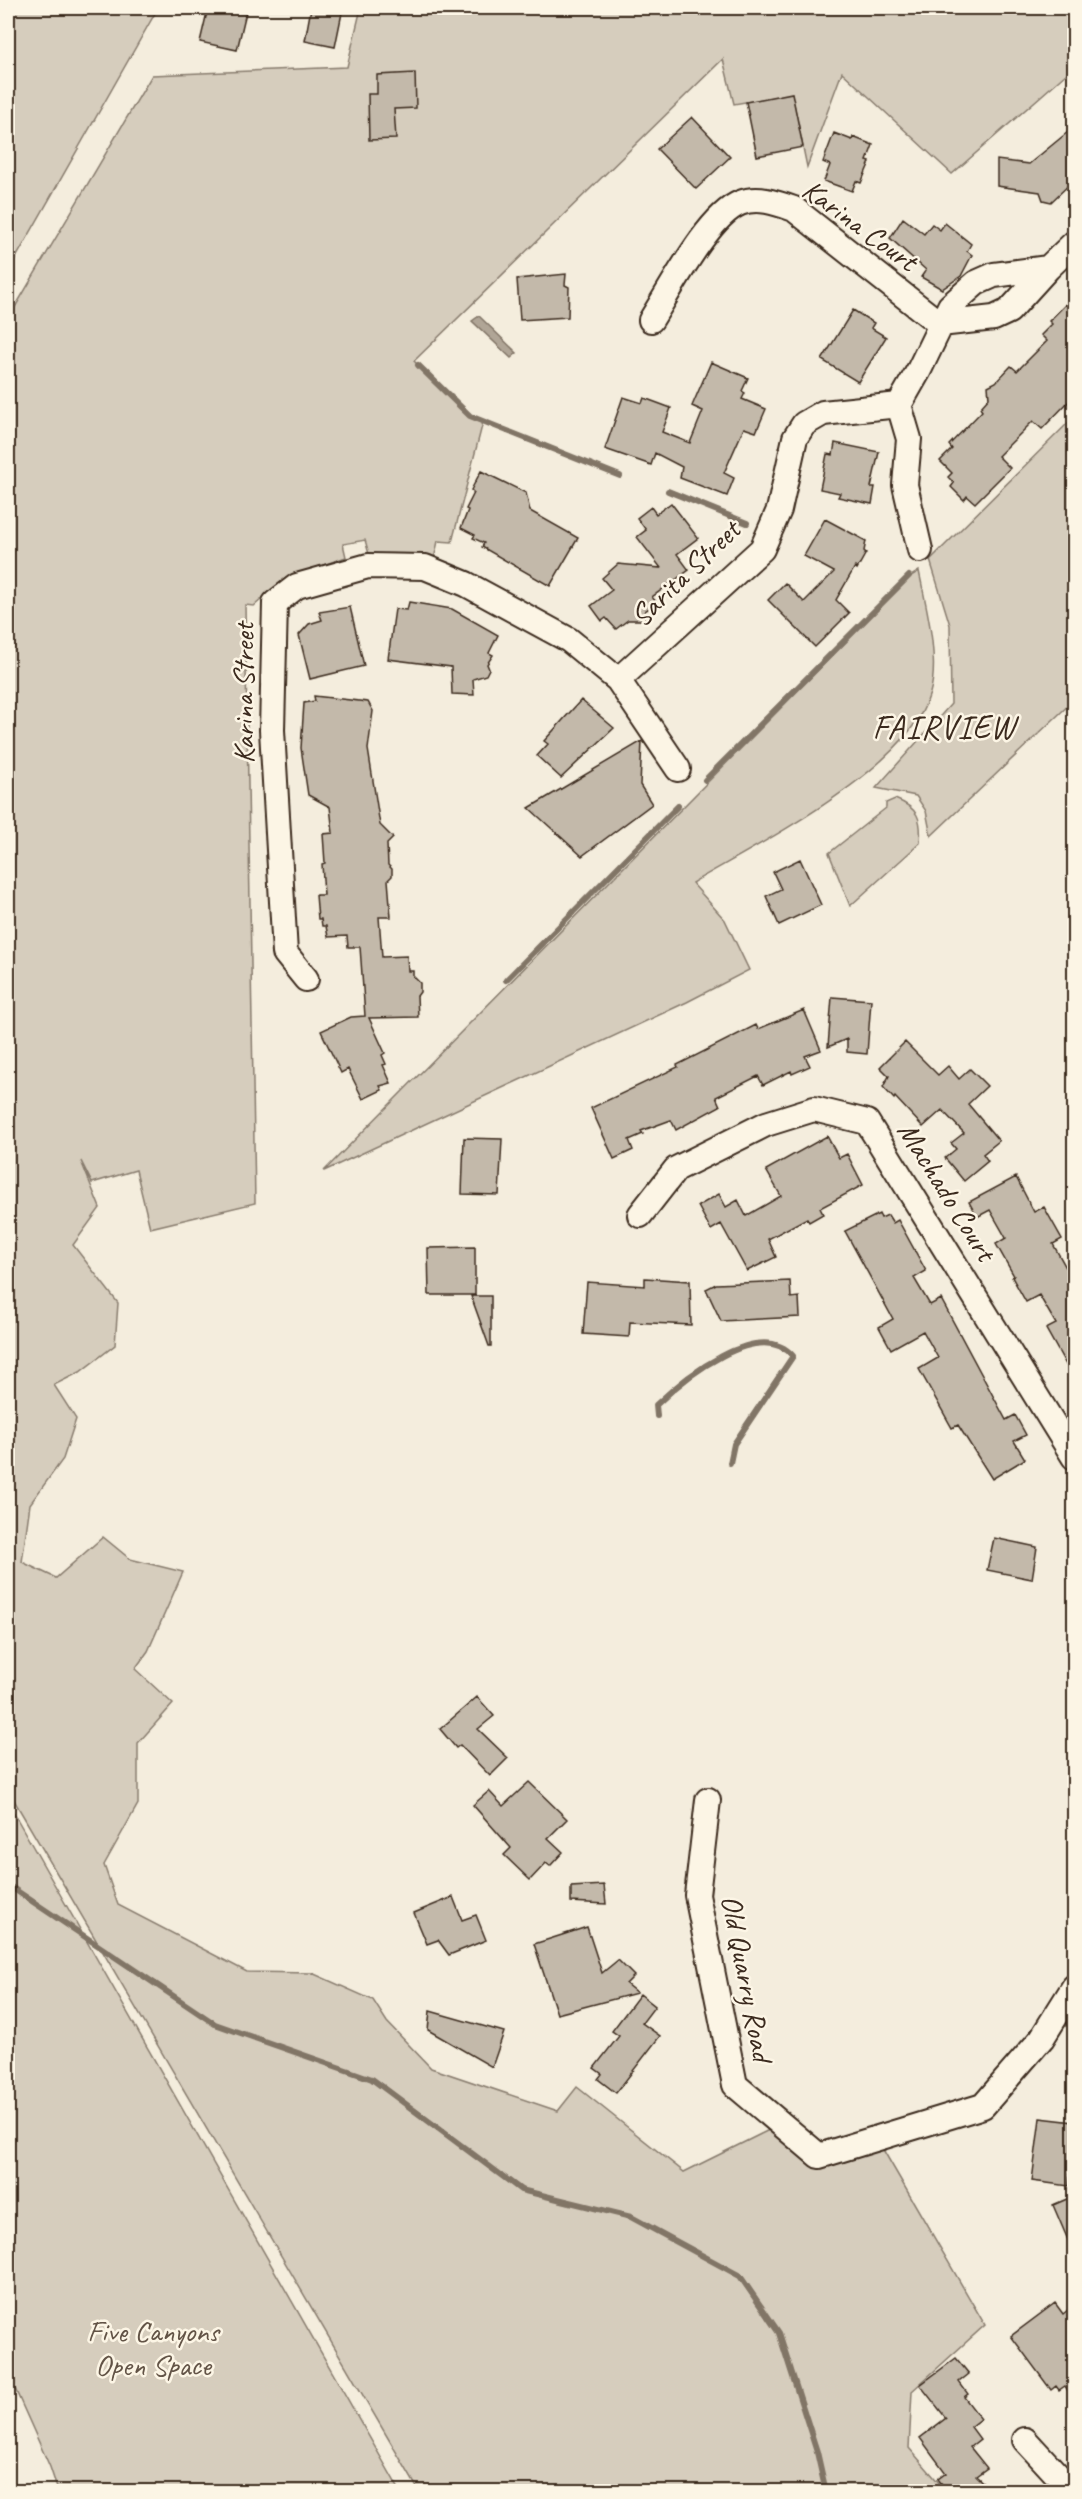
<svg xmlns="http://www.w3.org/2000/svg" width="1082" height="2499" viewBox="0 0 1082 2499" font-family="Caveat,sans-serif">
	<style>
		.green { fill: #d6cdbd; stroke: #887c6e; stroke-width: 1.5 }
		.water { fill: #b0a596; stroke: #817466; stroke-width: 1.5 }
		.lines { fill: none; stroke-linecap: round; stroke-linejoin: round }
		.stream { stroke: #817466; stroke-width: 6 }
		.building { fill: #c3b9aa; stroke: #3b2a1e; stroke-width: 1.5 }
		.minor-casing { stroke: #3b2a1e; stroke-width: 28 }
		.minor { stroke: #fcf5e5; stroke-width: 24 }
		.labels { text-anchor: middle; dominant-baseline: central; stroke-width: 5; stroke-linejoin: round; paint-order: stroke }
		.street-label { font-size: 30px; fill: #3b2a1e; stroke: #fcf5e5 }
		.park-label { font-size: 30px; fill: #625346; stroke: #fcf5e5 }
		.quarter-label { font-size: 33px; letter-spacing: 1.5px; fill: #3b2a1e; stroke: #fcf5e5 }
	</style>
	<rect width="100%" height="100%" fill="#f4eddd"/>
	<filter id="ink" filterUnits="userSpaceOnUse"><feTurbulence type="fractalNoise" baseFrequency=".0167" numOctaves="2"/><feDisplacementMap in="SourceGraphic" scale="12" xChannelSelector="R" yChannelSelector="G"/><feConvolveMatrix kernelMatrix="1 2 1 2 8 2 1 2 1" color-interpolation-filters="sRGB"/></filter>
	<g filter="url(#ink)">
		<path class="green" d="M8,8h150l-150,264z
			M361,8h713v59l-122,107 -110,-102 -35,95 -15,-73 -58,10 -11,-45 -309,302 56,55 13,6 -31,120 -14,-1 -4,18 -65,-5 -4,-14 -22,4 3,13 -60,21 -32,28 -9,-1 10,598 -105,25 -14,-58 -44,13 -11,-22 19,47 -27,37 45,58 -3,42 -35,27 -26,13 22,34 -13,40 -33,45 -8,58 34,16 47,-41 27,22 53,13 -35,79 -13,18 38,35 -35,39v61l-34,61 14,40 129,67 65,1 61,27 14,22 44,46 127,43 19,-24 107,85 85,-42 45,36 67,-20 104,179 -73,66 -3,57 37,43h-527l-411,-701v-1471l144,-244 195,-8z
			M1074,417v283l-143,136 -5,-25 -10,-15 -40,-8 75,-84 -1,-79 -20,-65z
			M919,571c7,35 21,88 11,122 -22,77 -172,151 -238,190l33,37 24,50 -62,32 -363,169 587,-595z
			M895,799c23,9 27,19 25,44l-70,63 -21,-53 57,-45v-5z
			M8,1803l392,688h-342l-8,-24 -42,-94z"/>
		<path class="water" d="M479,316l38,37 -6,5 -39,-37z"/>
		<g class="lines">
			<path class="stream" d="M418,365l52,51 150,60
				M668,491l79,32
				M705,780l204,-204
				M506,980l172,-174
				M657,1416l-1,-11c27,-26 103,-88 137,-49l-59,88 -4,19
				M8,1885l207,139 157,55 149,111 110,27 109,59 39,57 38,119 9,40"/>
		</g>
		<path class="building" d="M208,8h39l-10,42 -37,-8z
			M311,8h32l-8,39 -30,-6z
			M415,73l1,35 -22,1 2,30 -27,1 -1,-46h9v-19z
			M792,93l11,54 -46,9 -11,-54z
			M692,117l38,40 -34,32 -39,-40z
			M1074,127v53l-23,22 -8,-2 -3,-8 -43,-6v-26l32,4z
			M834,133l18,7 1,-3 20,8 -6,16 3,1 -9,21 -5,-2 -4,10 -28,-10 6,-16 -7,-3z
			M903,218l21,16 8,-10 8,6 5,-7 26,21 -4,7 5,4 -11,21 -19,13 -21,-12 5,-7 -36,-32z
			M566,274l-1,11 4,2 -1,30 -48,3 -3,-41z
			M1066,304l8,8v84l-32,33 -9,-8 -35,35 12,12 -35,35 -8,-7 -3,4 -13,-13 3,-4 -6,-6 4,-4 -12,-12 12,-12 -3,-4 33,-34 -2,-3 9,-10 -1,-12 8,-4 15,-16 6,5 30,-30 -6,-6 11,-11 -3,-3z
			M853,310l21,13 -3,5 15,9 -28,45 -36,-22z
			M711,362l37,16 -6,13 3,2 -3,6 24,10 -10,23 -12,-4 -20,45 10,5 -7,18 -47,-18 2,-11 -27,-14 -4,12 -46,-16 18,-52 19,6 2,-5 27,10 -9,24 28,11 13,-32 -11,-5z
			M835,443l44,9 -8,35h4l-3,17 -34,-7 2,-4 -20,-4 7,-35 6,1z
			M481,471l45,22 4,18 48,27 -28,48 -68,-39 2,-4 -11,-5 2,-3 -14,-7 7,-18 -2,-1 8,-16 -3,-3z
			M671,503l27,35 -21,16 12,16 -37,27 5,6 -12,8v9h-17l-12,9 -10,-11 -4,3 -11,-15 21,-16 -10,-12 16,-14 43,4 -24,-31 9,-7 -9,-12 14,-11 5,7z
			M825,519l41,22 -2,10 2,2 -9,16 -2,-2 -19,33 13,13 -34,34 -47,-47 17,-17 19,19 30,-30 -30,-16z
			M409,602l43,7 46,26 -9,18 4,2 -6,9 2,5 -3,6 -13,4 1,16 -22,-1 -1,-27 -63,-8 7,-50 12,1z
			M350,607l14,59 -54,13 -11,-44 10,-11 13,-4 -3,-8z
			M314,696l54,6 5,9 -5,38 12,76 13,13 -6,6 1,21 4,4v7l-4,4 3,37h-12l3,40 25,-1 1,15h5v5l7,7v9l-3,4 1,21 -49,1 16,35 -3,2 4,9 -3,1 8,18 -11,3 2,4 -19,9 -15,-30 -7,4 -20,-42 30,-14 14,-1 -5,-69h-12l-1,-11 -19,1 -2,-11h-4l-1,-7h-3l-2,-24h8l-2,-31 3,-1 -2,-29 10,-1 -3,-26 -22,-12 -7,-47 3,-45 11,-2z
			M581,700l33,28 -53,50 -24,-22 11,-12 -4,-3z
			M642,741l-2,44 12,19 -70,52 -53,-48z
			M800,859l21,46 -42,20 -13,-29 15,-7 -8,-17z
			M832,997l39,3 -4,54 -20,-2v-13l-19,8z
			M804,1010l17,40 -16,6 5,10 -18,8 -1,-3 -28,14 -5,-9 -42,21 4,9 -44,24 -5,-10 -30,11 2,3 -14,6 4,10 -19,9 -23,-51 87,-41 -1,-2 79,-40 2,4z
			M905,1042l33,33 10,-9 11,13 11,-10 17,17 -19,18 31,37 -16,13 5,7 -24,20 -19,-23 11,-9 -5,-6 13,-10 -22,-23 -19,17 -28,-30 -1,2 -11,-12 6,-11 -9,-9z
			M827,1136l12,22 8,-4 16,31 -43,23 3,6 -14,8 -2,-4 -39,21 8,18 -29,14 -26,-47 -10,6 -13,-24 21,-12 7,13 12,-7 8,16 35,-20 -15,-26z
			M464,1138l38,1 -3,56 -37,-1z
			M1016,1177l18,35 10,-5 18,32 -9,5 21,38v3l-6,4 6,12v78l-28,-50 10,-5 -17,-29 -13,7 -14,-25 2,-1 -18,-32 10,-6 -16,-28 -13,7 -8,-15z
			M879,1214l2,4 7,-3 5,8 5,-3 28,51 -12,7 16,27 11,-6 65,121 9,-5 11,20 -12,6 11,18 -33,20 -34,-54 -6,3 -33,-59 19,-11 -15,-27 -32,18 -12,-22 14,-8 -48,-88z
			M475,1247v48h-46l-1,-47z
			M645,1278l45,3 1,44 -61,-3 -1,15 -46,-3 4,-52 58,4z
			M790,1281l1,17 8,-1 1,20 -79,4 -15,-32 10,-5z
			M471,1296h20v50h-2z
			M994,1538l43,9 -5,32 -45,-9z
			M477,1697l17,19 -16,13 30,29 -18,18 -30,-31 -4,3 -16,-19z
			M529,1782l38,37 -19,19 15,14 -13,14 -4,-3 -16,17 -26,-25 7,-7 -38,-43 16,-14 14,15z
			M604,1885l2,19 -35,-2v-15z
			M453,1897l9,23 14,-5 10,25 -37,15 -11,-15 -11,4 -13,-31z
			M587,1927l15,46 16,-13 16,16 -8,8 11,9 -80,21 -23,-70z
			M640,1994l15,12 -13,17 18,13 -44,57 -18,-14 4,-5 -8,-6 25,-32 -7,-5z
			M430,2011l74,21 -12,35 -64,-37z
			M1040,2118l34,4 -5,64 -37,-5z
			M1074,2196v58l-21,-49z
			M1055,2303l8,11 11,-9v94l-9,-13 -6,4 -3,-4 -5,4 -40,-54z
			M956,2358l13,16 -10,8 9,12 -4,3 17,22 -10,8 9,12 -10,8 17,21 -11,8 17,16h-45l-10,-13 8,-6 -26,-35 26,-20 -26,-33z"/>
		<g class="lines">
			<defs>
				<path id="minor" d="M651,320c20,-31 57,-104 89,-117 18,-7 37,0 54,6l146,115
					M940,324l54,-6 15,-7 39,-43 26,-25
					M920,550l-15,-65 4,-46 -10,-34 20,-35 31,-64 26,-23 18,-8 54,-7
					M618,680l144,-131 17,-39 16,-72 9,-14 19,-11 76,-8
					M306,979l-21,-26 -13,-223 3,-127 22,-17 71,-20 57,1 41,17 103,56 49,40 60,89
					M640,1215l36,-46 90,-45 48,-15 53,13 207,335
					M708,1800l-11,95 38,190 84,71 164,-50 59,-68 32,-51
					M1025,2440l36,39 13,10"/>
			</defs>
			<use href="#minor" class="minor-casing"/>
			<use href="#minor" class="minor"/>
		</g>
	</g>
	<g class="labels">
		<g class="street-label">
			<text transform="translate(860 225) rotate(36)">Karina Court</text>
			<text transform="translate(685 573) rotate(-44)">Sarita Street</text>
			<text transform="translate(243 693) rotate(-90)">Karina Street</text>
			<text transform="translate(947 1191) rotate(58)">Machado Court</text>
			<text transform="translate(747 1978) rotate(79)">Old Quarry Road</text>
		</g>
		<g class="park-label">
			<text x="153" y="2331">Five Canyons<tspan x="153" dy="34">Open Space</tspan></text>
		</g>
		<g class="quarter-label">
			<text x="944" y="727">FAIRVIEW</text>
		</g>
	</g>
	<rect width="1082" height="2499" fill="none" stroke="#fcf5e5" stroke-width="30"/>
	<rect x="15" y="15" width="1052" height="2469" fill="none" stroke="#3b2a1e" stroke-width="2" filter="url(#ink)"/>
</svg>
